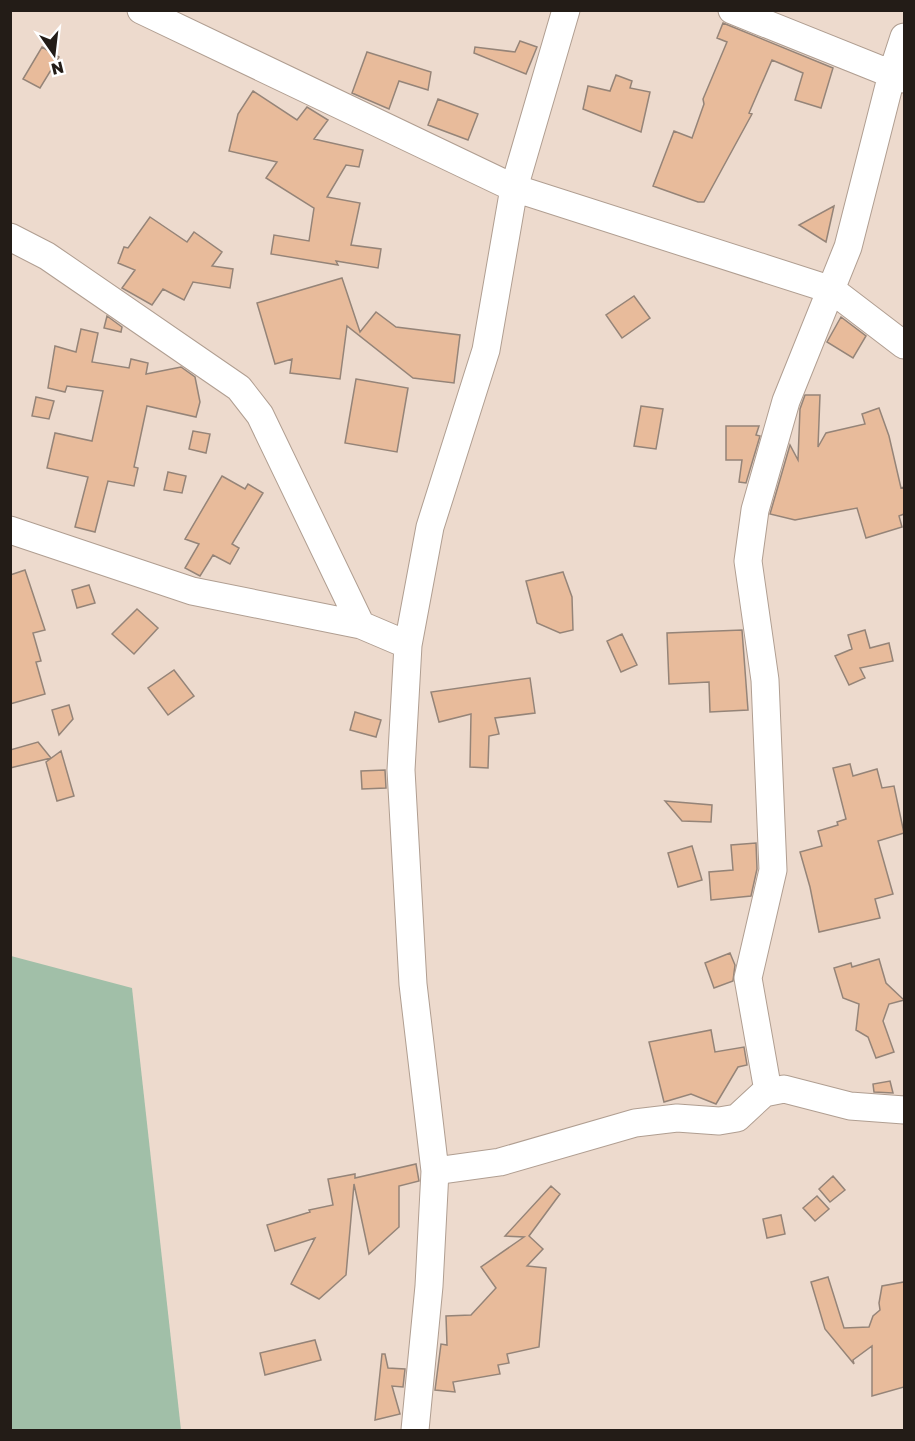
<svg xmlns="http://www.w3.org/2000/svg" width="915" height="1441" viewBox="0 0 915 1441" font-family="'Golos Text',sans-serif">
	<style>
		.green { fill: #a1bfa8 }
		.building { fill: #e8bb9b; stroke: #958478; stroke-width: 1.5 }
		.lines { fill: none; stroke-linecap: round; stroke-linejoin: round }
		.street-casing { stroke: #b09e91; stroke-width: 29 }
		.street { stroke: #fff; stroke-width: 27 }
	</style>
	<rect width="100%" height="100%" fill="#eddacd"/>
	<path class="green" d="M11,956l121,32 49,442h-170z"/>
	<path class="building" d="M723,23l110,45 -12,40 -26,-8 8,-27 -31,-13 -23,53 3,1 -48,88h-6l-45,-16 21,-55 18,7 12,-34 -1,-5 24,-57 -10,-4z
		M520,41l17,6 -11,27 -52,-21 1,-6 40,5z
		M42,47l17,10 -19,31 -17,-9z
		M367,52l64,20 -3,18 -29,-9 -10,28 -37,-16z
		M616,75l16,6 -2,7 20,4 -9,40 -58,-23 5,-23 22,5z
		M253,91l44,29 10,-13 21,13 -14,19 49,11 -4,17 -13,-2 -19,32 33,6 -9,42 30,4 -3,19 -42,-7 2,4 -67,-11 3,-19 35,6 5,-33 -48,-30 11,-16 -48,-11 9,-37z
		M438,99l40,15 -10,26 -40,-15z
		M834,206l-8,36 -27,-17z
		M150,217l37,25 7,-10 28,20 -10,14 21,3 -3,19 -37,-6 -9,18 -21,-11 -11,16 -30,-17 13,-18 -17,-7 6,-16 4,1z
		M342,278l18,54 16,-20 20,15 64,8 -6,48 -41,-5 -66,-52 -7,53 -50,-6 2,-14 -17,5 -18,-61z
		M634,296l16,22 -28,20 -16,-23z
		M107,316l15,11 -1,5 -17,-4z
		M841,317l25,19 -13,22 -26,-16z
		M81,329l17,4 -6,29 37,6 2,-9 17,4 -2,11 35,-7 14,10 5,25 -4,15 -49,-11 -13,61 4,1 -4,18 -26,-5 -13,51 -20,-5 13,-50 -41,-9 8,-35 37,8 11,-50 -36,-5 -2,6 -17,-4 7,-42 21,6z
		M356,379l52,9 -11,64 -52,-9z
		M805,395h15l-2,52 8,-14 39,-9 -3,-10 17,-6 10,28 12,52 3,-1v27l-5,2 3,11 -36,11 -9,-30 -62,12 -25,-6 20,-69 8,15 2,-51z
		M36,397l18,4 -5,18 -17,-3z
		M641,406l22,3 -7,40 -22,-3z
		M726,426h33l-3,9 4,1 -14,47 -7,-1 3,-22h-16z
		M193,431l17,3 -4,19 -17,-4z
		M168,472l18,4 -4,17 -18,-3z
		M222,476l23,13 3,-5 15,9 -31,51 7,4 -9,16 -17,-9 -13,21 -15,-8 14,-24 -14,-5z
		M25,570l20,60 -12,3 8,28 -5,1 9,32 -35,10v-129z
		M563,572l9,25 1,33 -13,3 -23,-10 -11,-42z
		M89,585l6,18 -18,5 -5,-18z
		M137,609l21,19 -24,26 -22,-20z
		M742,630l6,80 -38,2 -1,-30 -40,2 -2,-51z
		M865,630l5,18 19,-5 4,18 -33,7 5,10 -16,7 -14,-29 17,-7 -4,-14z
		M622,634l15,31 -16,7 -14,-31z
		M174,670l20,26 -26,19 -20,-27z
		M530,678l5,35 -40,5 4,16 -10,2 -1,32 -18,-1 1,-53 -32,8 -8,-30z
		M69,705l4,14 -14,16 -7,-25z
		M355,712l26,8 -5,17 -26,-7z
		M38,742l13,16 -41,10v-18z
		M61,751l13,45 -17,5 -11,-39z
		M850,764l3,12 24,-7 5,19 12,-2 10,47 -26,8 15,53 -18,5 5,19 -61,14 -9,-45 -10,-35 22,-6 -4,-15 20,-6 -1,-3 9,-3 -13,-51z
		M385,770l1,18 -24,1 -1,-18z
		M665,801l47,4 -1,17 -29,-1z
		M756,843l1,26 -6,27 -40,4 -2,-28 24,-2 -2,-25z
		M692,846l10,34 -24,7 -10,-34z
		M730,953l5,12 -2,16 -19,7 -9,-25z
		M879,959l7,24 18,17 -15,4 -6,17 11,31 -18,6 -8,-21 -12,-7 3,-26 -16,-6 -9,-30 17,-5 1,4z
		M711,1030l4,22 29,-5 3,18 -9,2 -22,37 -25,-10 -27,8 -15,-60z
		M890,1081l3,12 -19,-1 -1,-8z
		M416,1164l3,17 -20,5v41l-30,27 -15,-70 -8,91 -27,24 -28,-15 24,-46 -40,13 -8,-26 43,-13 -1,-2 24,-5 -5,-26 27,-5v4z
		M833,1176l12,14 -15,12 -11,-13z
		M551,1186l9,8 -31,42 14,13 -16,17 19,2 -7,79 -32,7 2,9 -11,2 2,9 -47,8 2,10 -20,-2 6,-46 6,1 -1,-29 25,-1 25,-27 -15,-21 43,-30 -19,-1z
		M817,1196l12,13 -14,12 -12,-13z
		M781,1215l4,19 -18,4 -4,-19z
		M828,1277l16,51 25,-1 4,-11 7,-6 -1,-7 3,-17 22,-4v105l-32,9v-50l-19,14 1,4 -29,-35 -14,-47z
		M315,1340l6,20 -56,15 -5,-22z
		M382,1354h3l3,14 17,1 -2,18 -11,-1 8,28 -25,6z"/>
	<g class="lines">
		<defs>
			<path id="street" d="M141,10l373,178 318,102 72,55
				M732,10l172,69
				M10,237l37,19 192,132 21,27 101,210
				M10,530l182,61 169,34 47,20
				M768,1091l-20,-113 25,-108 -8,-190 -17,-119 7,-51 31,-109 62,-154 44,-173 12,-37
				M435,1171l65,-9 135,-39 42,-5 42,3 18,-3 27,-25 20,-4 66,17 54,4
				M415,1430l14,-144 6,-115 -22,-187 -12,-214 7,-125 22,-118 56,-177 28,-162 52,-178"/>
		</defs>
		<use href="#street" class="street-casing"/>
		<use href="#street" class="street"/>
	</g>
	<rect width="915" height="1441" fill="none" stroke="#231c17" stroke-width="24"/>
	<g transform="translate(54 54) rotate(166)" stroke="#ffffff" stroke-width="4.5" paint-order="stroke">
	<path d="M0-4.5L10 22L0 15L-10 22Z" fill="#231c17"/>
	<text y="-9" font-size="16" font-weight="bold" text-anchor="middle" fill="#231c17">N</text>
	</g>
</svg>
